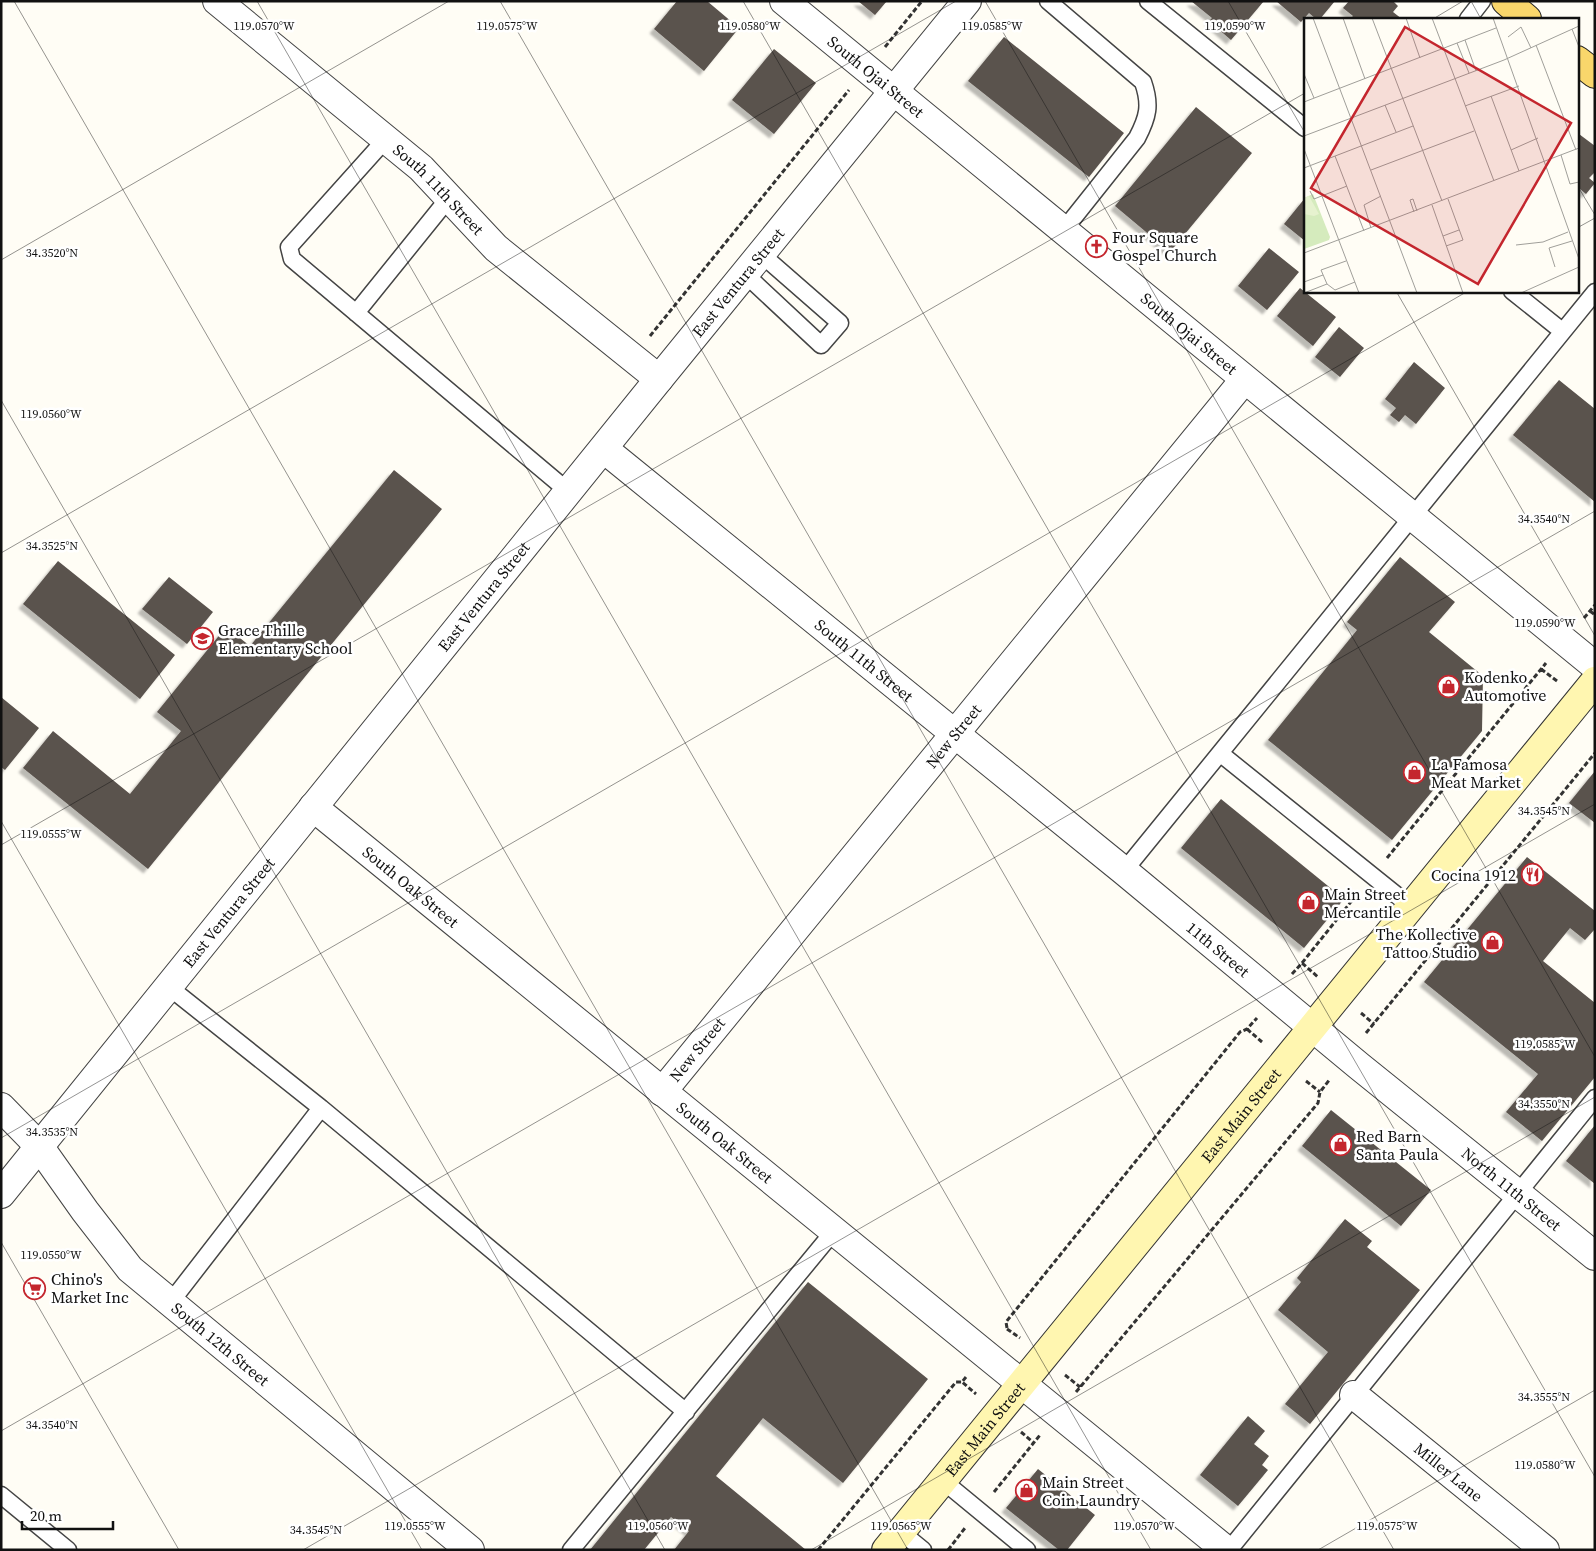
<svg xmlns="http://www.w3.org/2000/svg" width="1596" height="1551" viewBox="0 0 1596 1551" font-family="'Source Serif 4',serif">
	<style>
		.building { fill: #5a524d; filter: url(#shadow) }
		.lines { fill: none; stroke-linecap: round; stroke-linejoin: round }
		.lane-casing { stroke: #444; stroke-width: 19 }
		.street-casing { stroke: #444; stroke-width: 30 }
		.secondary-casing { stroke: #333; stroke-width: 30 }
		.primary-casing { stroke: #222; stroke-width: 30 }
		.path { stroke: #333; stroke-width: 3; stroke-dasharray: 5 2.5; stroke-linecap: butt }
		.lane { stroke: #fff; stroke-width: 16 }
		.street { stroke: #fff; stroke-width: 28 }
		.secondary { stroke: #fff6b0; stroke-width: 28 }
		.primary { stroke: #f9d66b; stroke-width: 28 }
		.ticks { fill: none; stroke: #111; stroke-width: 1; stroke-opacity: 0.45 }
		.labels { text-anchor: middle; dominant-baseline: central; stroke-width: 5; stroke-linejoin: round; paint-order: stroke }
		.street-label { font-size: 16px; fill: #111; stroke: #fff }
		.poi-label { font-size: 16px; fill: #111; stroke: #fff; text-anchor: start }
		.inset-road { fill: none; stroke: #a09f9a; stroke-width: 1 }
		.view { fill: #c4262e; fill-opacity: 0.15; stroke: #c4262e; stroke-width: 2.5 }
		.inset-edge { fill: none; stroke: #111; stroke-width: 2.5 }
		.ticks-label { font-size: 12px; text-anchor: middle; fill: #111; stroke: #fff; stroke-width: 5; stroke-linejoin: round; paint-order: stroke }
	</style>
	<defs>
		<filter id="shadow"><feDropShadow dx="-4.5" dy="4.5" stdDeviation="1" flood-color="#0004"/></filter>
	</defs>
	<rect width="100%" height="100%" fill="#fffdf5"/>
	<path class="building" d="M677,1h30l32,27 -35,43 -50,-42z
		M858,1h29l-12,14z
		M1191,1h73l-33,39 -22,-19 3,-3z
		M1276,1h59l-15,18h-4l-7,-6 -8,9z
		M1349,1h44l5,5 -5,6 9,7h-52l3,-3 -10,-8z
		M1004,37l120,96 -35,44 -121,-96z
		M774,49l42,34 -42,51 -42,-34z
		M1196,107l56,46 -82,99 -55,-46z
		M1579,134l16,12v26l-6,6 6,5 -9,11 -6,-5 -3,4v-57z
		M1305,198v43l-21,-17z
		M1269,248l30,24 -32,38 -29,-24z
		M1300,288l36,29 -23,29 -36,-30z
		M1339,327l25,21 -24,29 -25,-20z
		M1414,362l31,26 -29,36 -11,-9 -6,7 -9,-7 6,-7 -11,-9z
		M1559,380l36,29v93l-82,-67z
		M394,470l48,39 -294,360 -125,-101 30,-37 77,63 51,-63 -24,-19 69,-85 24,19z
		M1400,557l55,45 -26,30 54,44 -1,55 -90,109 -124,-100 89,-110 -10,-8z
		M58,561l117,94 -35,44 -117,-95z
		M169,577l44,35 -26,32 -45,-35z
		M1,697l38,31 -34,42 -4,-3z
		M1595,771v52l-26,-20z
		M1221,799l123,100 -40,49 -123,-100z
		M1527,857l68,54v18l-10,11 -15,-12 -27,33 52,42v74l-53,64 -36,-29 32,-38 -114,-92z
		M1331,1110l100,80 -30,36 -99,-80z
		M1595,1125v59l-29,-23z
		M1345,1219l27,22 -5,6 53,43 -110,134 -25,-20 43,-52 -50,-42 23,-28 -4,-4z
		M808,1282l120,97 -85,104 -80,-65 -47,58 90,74h-132l15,-19 -18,-14 -27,33h-54z
		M1248,1416l17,15 -11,13 15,12 -7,9 6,5 -30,36 -38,-31z
		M1038,1469l57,46 -28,35h-8l-53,-42z"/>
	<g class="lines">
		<defs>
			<path id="lane" d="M1048,1l95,81c8,23 5,35 -6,56l-74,93
				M1148,1l157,127
				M1468,19l14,-18
				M385,140l-96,107 3,12 277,233
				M745,274l76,71 19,-22 -79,-69
				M1512,291l50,40
				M356,313l92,-114
				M1221,754l189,152
				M1124,871l471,-579
				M169,987l152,121 365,304
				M170,1303l151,-195
				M942,1480l85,70
				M1,1495l67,55
				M901,1532l22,18
				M571,1550l263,-319
				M1229,1550l366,-452"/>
			<g id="street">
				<path id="s1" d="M217,1l204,167 75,80 163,131"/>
				<path id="s2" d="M784,1l811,665"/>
				<path id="s3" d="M604,449l520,422 235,195 236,190"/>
				<path id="s4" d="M313,807l913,743"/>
				<path id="s5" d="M662,1092l582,-712"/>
				<path id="s6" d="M1,1107l38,39 46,65 45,58 340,281"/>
				<path id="s7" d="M1,1194l658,-815 308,-378"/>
				<path id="s8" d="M1354,1395l191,155"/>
			</g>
			<g id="secondary">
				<path id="s9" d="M886,1550l709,-869"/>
			</g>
			<path id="primary" d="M1506,1l21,18
				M1577,60l18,14"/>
		</defs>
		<use href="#lane" class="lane-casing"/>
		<use href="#street" class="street-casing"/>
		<use href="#secondary" class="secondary-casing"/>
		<use href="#primary" class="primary-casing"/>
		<path class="path" d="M885,47l37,-46
			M650,336l199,-246
			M1590,611l5,4
			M1584,618l11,-13
			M1541,669l16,12
			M1387,858l159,-195
			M1302,963l56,-70
			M1292,974l10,-11 16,14
			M1361,1013l13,11
			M1247,1029l15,13
			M1366,1033l229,-280
			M1306,1081l14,11
			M1007,1328l-1,-6 234,-290 7,-3 10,-11
			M1007,1329l13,9
			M1065,1375l15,12
			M966,1377l-4,5 14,12
			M1076,1392l242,-289 2,-11 10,-13
			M1021,1432l13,11
			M994,1492l46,-57
			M818,1550l138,-168h6
			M948,1550l17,-22"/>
		<use href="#lane" class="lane"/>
		<use href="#street" class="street"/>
		<use href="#secondary" class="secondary"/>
		<use href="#primary" class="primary"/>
	</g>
	<path class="ticks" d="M14,1l894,1549M257,1l894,1549M500,1l894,1549M743,1l852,1476M985,1l610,1056M1228,1l77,132M1471,1l10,18M1433,19l30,-18M1577,185l18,30M1577,228l18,-10M1,260l448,-259M1396,291l199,345M1,400l664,1150M1,553l955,-552M1,821l421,729M1,845l1304,-752M1,1138l1467,-847M1,1242l178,308M1,1431l1594,-920M303,1550l1292,-746M811,1550l784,-453M1318,1550l277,-160"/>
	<defs>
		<symbol id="church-ring" viewBox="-11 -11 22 22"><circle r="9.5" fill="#fff" stroke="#c4262e" stroke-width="1.5"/><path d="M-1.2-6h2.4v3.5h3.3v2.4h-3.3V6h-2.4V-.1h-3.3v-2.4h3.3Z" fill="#c4262e"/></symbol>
		<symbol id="school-ring" viewBox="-11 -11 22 22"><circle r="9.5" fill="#fff" stroke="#c4262e" stroke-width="1.5"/><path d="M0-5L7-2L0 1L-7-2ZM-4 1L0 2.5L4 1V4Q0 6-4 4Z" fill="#c4262e"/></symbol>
		<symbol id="shop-ring" viewBox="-11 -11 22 22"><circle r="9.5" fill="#fff" stroke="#c4262e" stroke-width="1.5"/><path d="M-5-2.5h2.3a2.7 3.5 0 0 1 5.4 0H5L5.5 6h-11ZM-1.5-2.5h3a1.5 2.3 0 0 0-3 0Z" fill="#c4262e"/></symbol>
		<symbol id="restaurant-ring" viewBox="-11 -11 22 22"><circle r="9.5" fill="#fff" stroke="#c4262e" stroke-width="1.5"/><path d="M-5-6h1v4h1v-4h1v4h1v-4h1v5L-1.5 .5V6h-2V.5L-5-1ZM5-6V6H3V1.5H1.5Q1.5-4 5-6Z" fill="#c4262e"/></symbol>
		<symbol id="supermarket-ring" viewBox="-11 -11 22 22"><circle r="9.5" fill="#fff" stroke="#c4262e" stroke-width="1.5"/><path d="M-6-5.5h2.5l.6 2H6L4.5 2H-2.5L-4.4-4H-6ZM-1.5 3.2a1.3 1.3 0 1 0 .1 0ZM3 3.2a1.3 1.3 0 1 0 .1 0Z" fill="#c4262e"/></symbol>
	</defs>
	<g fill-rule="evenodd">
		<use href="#church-ring" x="1084" y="234" width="25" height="25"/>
		<use href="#school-ring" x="190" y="626" width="25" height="25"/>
		<use href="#shop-ring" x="1436" y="674" width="25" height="25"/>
		<use href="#shop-ring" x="1402" y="760" width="25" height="25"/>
		<use href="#restaurant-ring" x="1520" y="862" width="25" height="25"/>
		<use href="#shop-ring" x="1296" y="890" width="25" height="25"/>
		<use href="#shop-ring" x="1480" y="930" width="25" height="25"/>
		<use href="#shop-ring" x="1328" y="1132" width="25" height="25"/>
		<use href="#supermarket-ring" x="22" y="1276" width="25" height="25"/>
		<use href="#shop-ring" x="1014" y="1478" width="25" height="25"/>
	</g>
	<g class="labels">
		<g class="street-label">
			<text stroke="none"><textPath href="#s2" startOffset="119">South Ojai Street</textPath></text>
			<text stroke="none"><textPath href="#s1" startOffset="291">South 11th Street</textPath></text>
			<text stroke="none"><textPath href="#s7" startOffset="1172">East Ventura Street</textPath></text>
			<text stroke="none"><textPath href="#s2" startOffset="524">South Ojai Street</textPath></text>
			<text stroke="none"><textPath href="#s7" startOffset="768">East Ventura Street</textPath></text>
			<text stroke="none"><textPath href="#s3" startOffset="335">South 11th Street</textPath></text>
			<text stroke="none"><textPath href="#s5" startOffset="460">New Street</textPath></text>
			<text stroke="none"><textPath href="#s4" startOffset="126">South Oak Street</textPath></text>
			<text stroke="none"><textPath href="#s7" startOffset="362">East Ventura Street</textPath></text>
			<text stroke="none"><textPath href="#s3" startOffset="792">11th Street</textPath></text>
			<text stroke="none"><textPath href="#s5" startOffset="55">New Street</textPath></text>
			<text stroke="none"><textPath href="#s9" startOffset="561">East Main Street</textPath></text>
			<text stroke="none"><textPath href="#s4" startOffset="531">South Oak Street</textPath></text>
			<text stroke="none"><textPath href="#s3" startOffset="1171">North 11th Street</textPath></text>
			<text stroke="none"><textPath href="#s6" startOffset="325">South 12th Street</textPath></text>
			<text stroke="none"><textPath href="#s9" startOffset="156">East Main Street</textPath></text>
			<text stroke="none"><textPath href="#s8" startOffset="122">Miller Lane</textPath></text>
		</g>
		<g class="poi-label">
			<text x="1112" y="237">Four Square<tspan x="1112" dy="18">Gospel Church</tspan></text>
			<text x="218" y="630">Grace Thille<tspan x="218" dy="18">Elementary School</tspan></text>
			<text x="1464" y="677">Kodenko<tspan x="1464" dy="18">Automotive</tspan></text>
			<text x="1431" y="764">La Famosa<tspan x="1431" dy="18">Meat Market</tspan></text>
			<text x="1516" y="875" text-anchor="end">Cocina 1912</text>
			<text x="1324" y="894">Main Street<tspan x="1324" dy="18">Mercantile</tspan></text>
			<text x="1477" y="934" text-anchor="end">The Kollective<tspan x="1477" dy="18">Tattoo Studio</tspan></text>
			<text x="1356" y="1136">Red Barn<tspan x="1356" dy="18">Santa Paula</tspan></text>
			<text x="51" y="1279">Chino's<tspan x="51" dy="18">Market Inc</tspan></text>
			<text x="1042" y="1482">Main Street<tspan x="1042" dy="18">Coin Laundry</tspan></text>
		</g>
	</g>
	<g transform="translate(1304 18)">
		<rect width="275" height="275" fill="#fffdf5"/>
		<path d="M9,176l17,43 -1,3 -25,9v-51z" fill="#d5ebbd"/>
		<path d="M5,178l10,18 -5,2 -10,-2v-16z" fill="#e6f2cf"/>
		<path class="inset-road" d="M9,0l104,275M39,0l22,61M68,0l70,183M102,0l14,40M128,0l62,163M189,0l86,241M268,11l7,18M204,19l13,-10 10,21M161,22l11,31M153,25l12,30M232,27l40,105M0,56l10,24M187,78l28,75M0,84l192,-74M81,87l11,27M161,88l54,-20M0,118l200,-76 75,-34M0,131l55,144M207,132l27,-12M257,137l9,29 9,-2M31,138l29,75M0,150l109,-42M67,152l103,-39M6,173l4,8 33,-13M128,187l31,88M110,194l-4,-12 3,-1 4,12M67,210l-7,-23 17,-9M139,218l16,-6M212,227l27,-3 25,-10M142,228l17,-6 -15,-41M0,235l275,-105M251,249l-6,-19 23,-7M0,264l19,-7M23,266l8,6 20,-8M0,275l23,-9 -6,-14 25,-9M217,275l58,-26"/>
		<path class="view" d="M101,9l166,96 -93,161 -167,-96z"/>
		<rect width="275" height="275" class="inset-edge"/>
	</g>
	<g class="ticks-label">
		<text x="264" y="30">119.0570°W</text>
		<text x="507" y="30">119.0575°W</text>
		<text x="750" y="30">119.0580°W</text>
		<text x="992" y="30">119.0585°W</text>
		<text x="1235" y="30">119.0590°W</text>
		<text x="52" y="257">34.3520°N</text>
		<text x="51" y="418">119.0560°W</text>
		<text x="1544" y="523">34.3540°N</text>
		<text x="52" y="550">34.3525°N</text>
		<text x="1545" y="627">119.0590°W</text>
		<text x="1544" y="815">34.3545°N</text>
		<text x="51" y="838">119.0555°W</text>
		<text x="1545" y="1048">119.0585°W</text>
		<text x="1544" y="1108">34.3550°N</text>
		<text x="52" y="1136">34.3535°N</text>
		<text x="51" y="1259">119.0550°W</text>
		<text x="1544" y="1401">34.3555°N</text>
		<text x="52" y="1429">34.3540°N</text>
		<text x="1545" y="1469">119.0580°W</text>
		<text x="415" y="1530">119.0555°W</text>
		<text x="658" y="1530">119.0560°W</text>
		<text x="901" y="1530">119.0565°W</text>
		<text x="1144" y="1530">119.0570°W</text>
		<text x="1387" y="1530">119.0575°W</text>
		<text x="316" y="1534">34.3545°N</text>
	</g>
	<rect width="1596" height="1551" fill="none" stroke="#111111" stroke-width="5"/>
	<path d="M22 1521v8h91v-8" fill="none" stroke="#111111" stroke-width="2.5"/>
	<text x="30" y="1521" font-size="15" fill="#111111" stroke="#ffffff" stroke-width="4" paint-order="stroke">20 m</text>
</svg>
